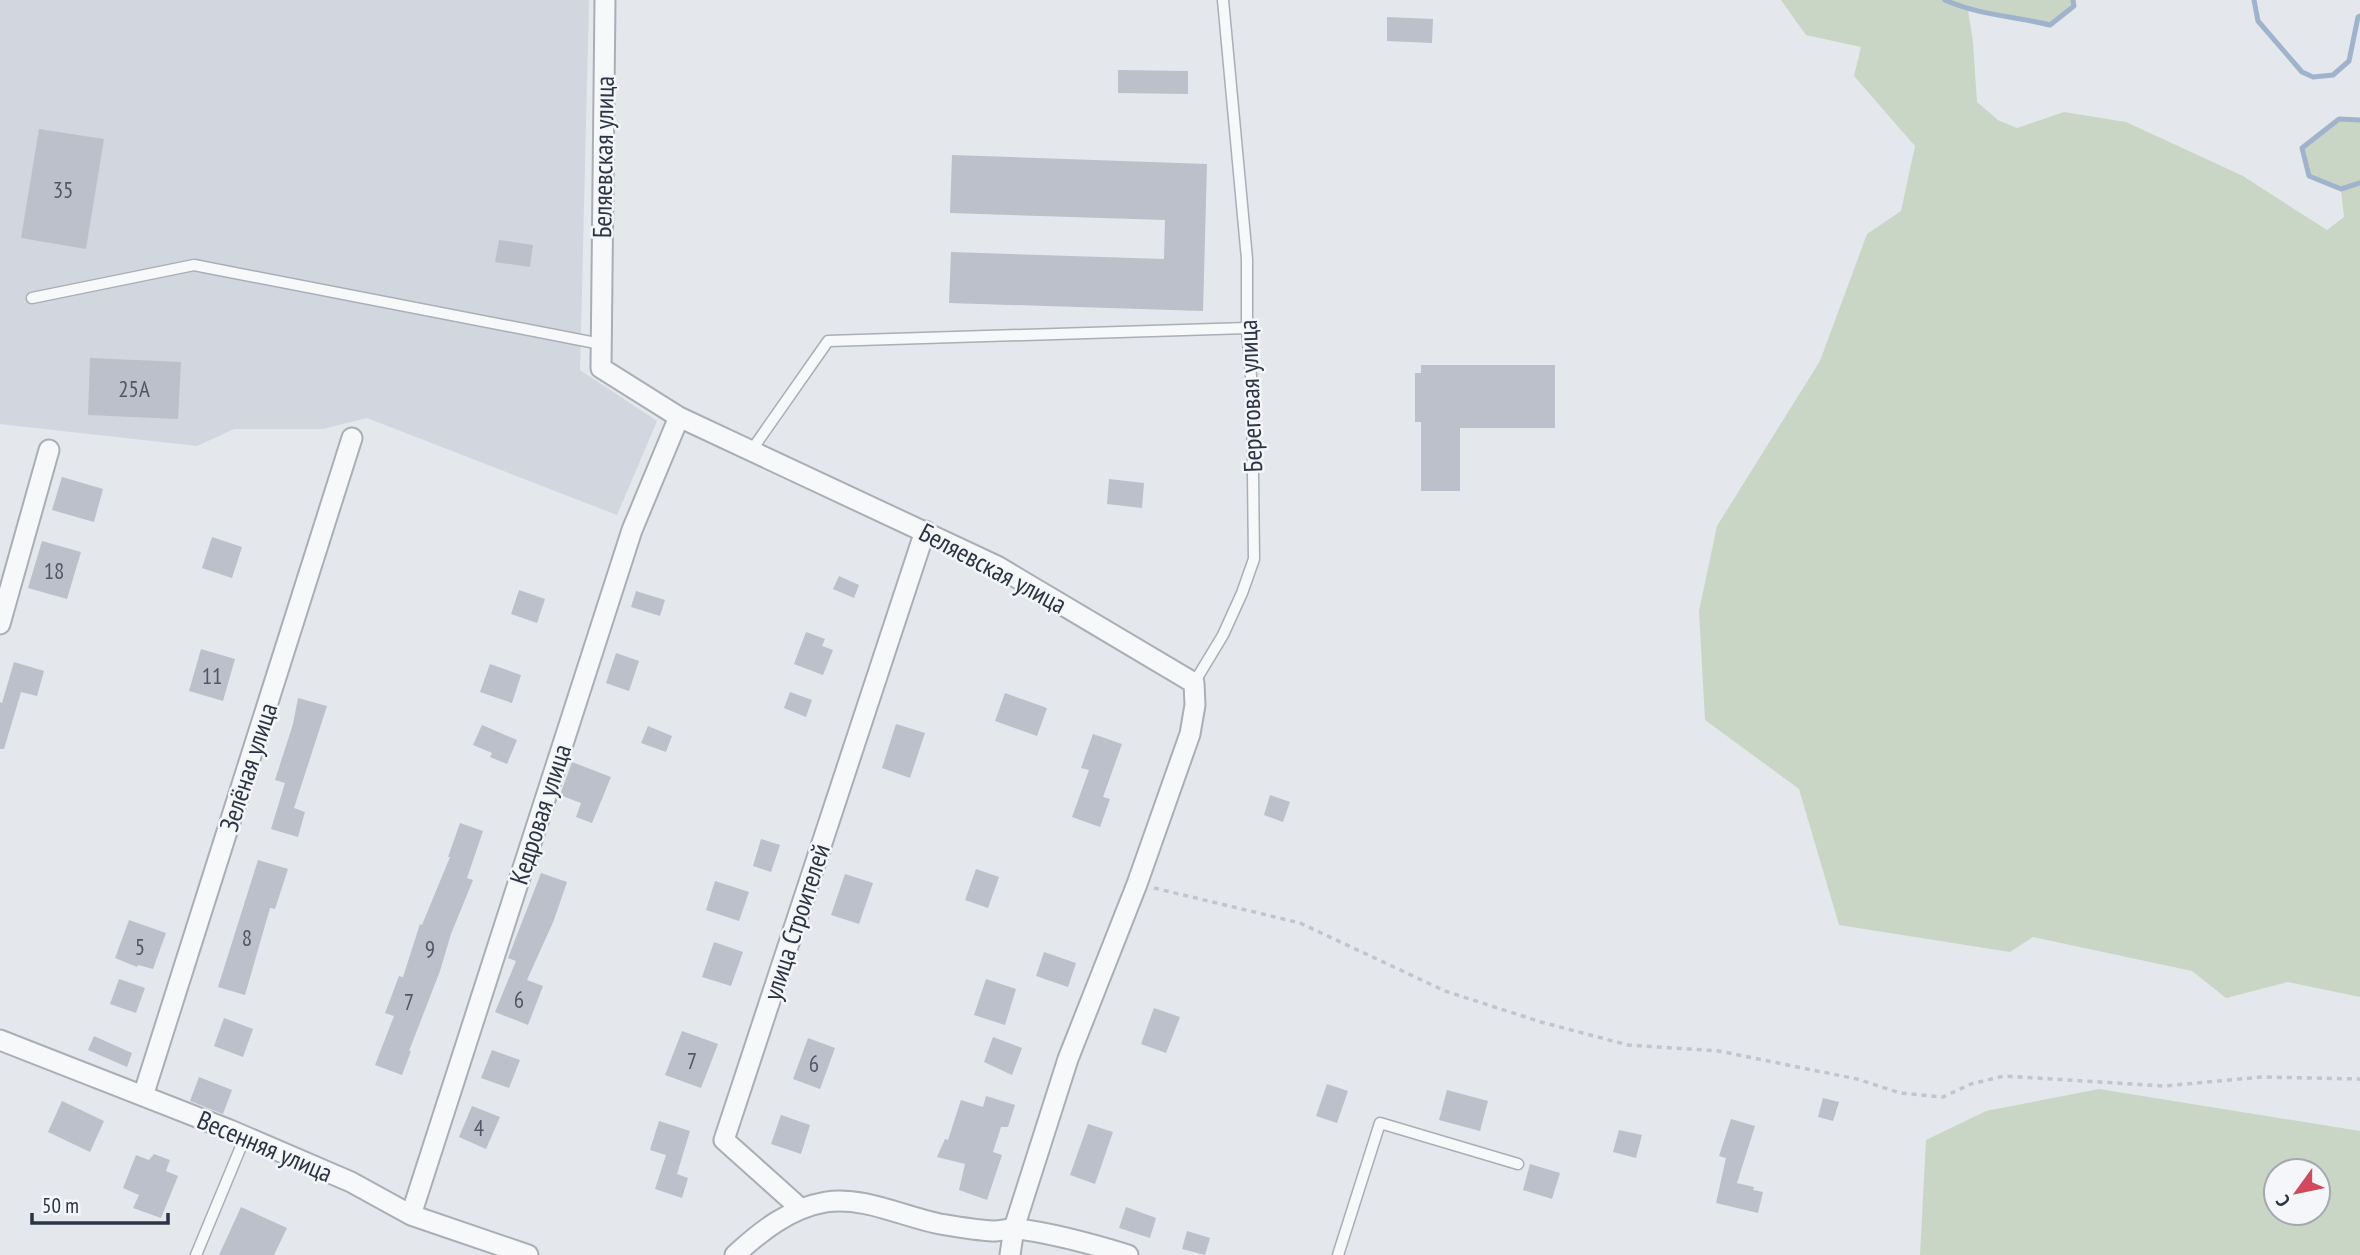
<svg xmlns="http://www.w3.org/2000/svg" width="2360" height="1255" viewBox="0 0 2360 1255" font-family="'PT Sans Narrow',sans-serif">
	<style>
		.built { fill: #d2d6de }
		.green { fill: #c9d6c5; fill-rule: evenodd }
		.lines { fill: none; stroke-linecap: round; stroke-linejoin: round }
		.stream { stroke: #9fb4cc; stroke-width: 5 }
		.building { fill: #bbc0ca }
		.lane-casing { stroke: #a9aeb7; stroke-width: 13 }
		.street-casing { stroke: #a9aeb7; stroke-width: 23 }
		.path { stroke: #c2c5cb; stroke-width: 3.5; stroke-dasharray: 5 5; stroke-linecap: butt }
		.lane { stroke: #f7f8fa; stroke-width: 10 }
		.street { stroke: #f7f8fa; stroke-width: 19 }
		.labels { text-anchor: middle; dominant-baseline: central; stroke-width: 5; stroke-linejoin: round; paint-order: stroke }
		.number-label { font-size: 23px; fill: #4f5766 }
		.street-label { font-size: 26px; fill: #2b3445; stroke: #f4f6f9 }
	</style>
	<rect width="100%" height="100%" fill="#e4e7ec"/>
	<path class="built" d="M0,0h589l-9,370 77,51 -40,94 -250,-97 -44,11h-89l-37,17 -197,-22z"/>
	<path class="green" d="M1781,0h292l1,6 -24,19 -82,-15 5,32 4,60 21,18 19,8 47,-16 62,10 117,54 84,54 17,-13 -3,-28 -32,-13 -7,-28 37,-29 21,1v877l-72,-15 -62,16 -34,-27 -159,-34 -23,15 -171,-27 -40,-136 -94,-69 -6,-109 18,-85 103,-165 47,-127 34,-23 14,-65 -61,-70 7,-29 -55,-12z
		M2099,1089l261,42v124h-440l6,-115 60,-29zM2276,1171h42v42h-42z"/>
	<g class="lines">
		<path class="stream" d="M1945,0c33,15 69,16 105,25l24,-19 -1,-6
			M2254,0l4,21 44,51 11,5 20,-2 16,-14 9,-44 2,-1
			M2360,120l-21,-1 -37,29 7,28 32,13 19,-6"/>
	</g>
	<path class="building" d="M1387,17l46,2 -1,24 -45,-2z
		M1118,70l70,1v23l-70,-1z
		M39,129l65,10 -18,110 -65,-11z
		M952,155l255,9 -4,147 -254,-8 2,-51 213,7 1,-39 -215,-7z
		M499,240l34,5 -3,22 -35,-5z
		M90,358l91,4 -3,57 -90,-4z
		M1421,365h134v63h-95v63h-39v-69h-6v-49h6z
		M62,477l41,12 -9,33 -42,-12z
		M1109,479l35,4 -2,25 -35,-4z
		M212,537l30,10 -10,31 -30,-10z
		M42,541l39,11 -14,47 -39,-11z
		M839,576l20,9 -5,13 -21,-9z
		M519,590l26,9 -8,24 -26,-9z
		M636,591l29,9 -5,16 -29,-9z
		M806,632l19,7 -3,7 11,4 -10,25 -29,-11z
		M201,649l34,10 -12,42 -34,-10z
		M616,653l23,8 -10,30 -23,-8z
		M14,662l30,9 -7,25 -16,-4 -17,57h-4v-47l2,1z
		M490,664l31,11 -9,28 -32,-11z
		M790,692l22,8 -6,17 -22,-9z
		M1005,693l42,15 -10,28 -42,-15z
		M298,698l29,8 -33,102 11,4 -7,25 -27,-8 14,-46 -10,-3 18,-56z
		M896,724l29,9 -15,45 -28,-10z
		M482,725l35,15 -10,24 -17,-7 2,-4 -19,-8z
		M648,726l24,10 -6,16 -25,-9z
		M1093,734l29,10 -19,53 7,2 -10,28 -28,-10 17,-47 -8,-2z
		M572,762l39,15 -19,46 -16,-6 5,-14 -21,-8z
		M1270,795l20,7 -7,20 -19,-7z
		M460,823l23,8 -16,47 6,2 -22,54 -11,37 -31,80h2l-9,24 -27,-10 19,-49 -9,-3 14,-37 4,1 17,-53 2,1 28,-68h-2z
		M761,839l19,6 -9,27 -18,-6z
		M258,860l30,9 -13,40 -5,-1 -25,87 -27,-8z
		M976,869l23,8 -11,31 -23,-8z
		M541,873l26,9 -13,38 -27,60 16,6 -15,39 -33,-13 21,-51 -8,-3z
		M845,874l28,9 -14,41 -28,-9z
		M715,881l34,11 -10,29 -33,-11z
		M129,920l37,13 -13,36 -15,-4 -1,2 -22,-9z
		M714,942l29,10 -12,34 -29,-9z
		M1044,952l32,11 -8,24 -32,-11z
		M119,979l26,9 -9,25 -26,-9z
		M986,979l30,10 -11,36 -31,-10z
		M1154,1008l26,9 -14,36 -25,-9z
		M224,1018l29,11 -10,28 -29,-11z
		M682,1031l36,13 -17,44 -36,-13z
		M94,1036l38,17 -5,14 -39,-17z
		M993,1037l29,11 -10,27 -28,-13z
		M808,1038l27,10 -15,41 -27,-10z
		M492,1050l28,10 -11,28 -28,-10z
		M199,1077l33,13 -9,24 -33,-13z
		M1327,1084l21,7 -11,32 -21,-7z
		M1447,1090l41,11 -8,30 -41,-11z
		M986,1096l29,9 -7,22h-7l-8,25 9,3 -15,45 -28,-10 6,-26 -28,-7 8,-18 3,1 13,-40 22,7z
		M1823,1098l16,4 -6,19 -15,-4z
		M62,1101l42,20 -14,31 -42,-20z
		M472,1106l28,11 -14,32 -27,-12z
		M781,1115l29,10 -9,29 -30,-10z
		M1731,1119l24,7 -18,57 17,4 -1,3 10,2 -5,21 -42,-10 10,-45 -7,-2z
		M659,1121l31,10 -13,43 11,4 -6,20 -27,-9 11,-34 -16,-5z
		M1088,1124l25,8 -18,52 -25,-9z
		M1619,1130l23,5 -6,23 -23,-6z
		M154,1154l16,6 -4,11 12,5 -17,42 -28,-10 6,-13 -16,-7 13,-33 13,5z
		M1530,1164l30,9 -8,26 -29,-9z
		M241,1207l46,21 -13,27h-55z
		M1126,1207l30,11 -6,20 -31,-10z
		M1187,1231l23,7 -5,17 -23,-6z"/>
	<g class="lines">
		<defs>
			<path id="lane" d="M32,298l162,-33 407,79
				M751,451l77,-110 419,-13
				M1194,683l29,-48 19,-42 12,-34 -2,-170 -5,-61v-69l-24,-259
				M196,1255l49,-118
				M1338,1255l42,-132 138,41"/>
			<path id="street" d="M605,0l-4,368 78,49 318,149 197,117 1,22 -5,29 -53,150 -69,175 -54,169 -4,27
				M0,624l49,-174
				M0,1040l230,90 121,52 60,33 117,40
				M143,1096l209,-658
				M800,1208l-76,-68 201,-609
				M411,1215l221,-685 47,-113
				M735,1255c26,-24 55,-47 91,-53 37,-6 78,15 114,22 18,3 35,6 53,7 9,0 17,-3 26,-2 38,5 73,15 109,26"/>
		</defs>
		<use href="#lane" class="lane-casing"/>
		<use href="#street" class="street-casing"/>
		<path class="path" d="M1154,888l146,35 145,68 96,31 87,23 91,6 138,28 43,14 43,4 28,-13 33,-8 160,10 98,-9 98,2"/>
		<use href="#lane" class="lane"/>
		<use href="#street" class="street"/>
	</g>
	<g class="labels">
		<g class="number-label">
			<text x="63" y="189">35</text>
			<text x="134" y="388">25А</text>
			<text x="54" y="570">18</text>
			<text x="212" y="675">11</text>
			<text x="247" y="937">8</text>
			<text x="140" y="946">5</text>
			<text x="430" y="948">9</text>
			<text x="519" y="999">6</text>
			<text x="409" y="1001">7</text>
			<text x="692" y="1060">7</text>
			<text x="814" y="1063">6</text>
			<text x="479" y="1127">4</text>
		</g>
		<g class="street-label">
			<text transform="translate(603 157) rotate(-89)">Беляевская улица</text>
			<text transform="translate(1250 396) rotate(-92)">Береговая улица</text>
			<text transform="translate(993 568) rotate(28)">Беляевская улица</text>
			<text transform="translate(248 767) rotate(-72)">Зелёная улица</text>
			<text transform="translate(540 814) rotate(-72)">Кедровая улица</text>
			<text transform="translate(796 922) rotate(-72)">улица Строителей</text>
			<text transform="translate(265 1146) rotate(23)">Весенняя улица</text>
		</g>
	</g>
	<g transform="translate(2297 1192) rotate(237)"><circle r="33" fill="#f4f6f9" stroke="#a4a8b1" stroke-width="2"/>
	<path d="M0-5L12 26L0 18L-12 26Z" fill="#d1495b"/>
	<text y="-10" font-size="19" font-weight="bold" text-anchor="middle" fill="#2b3445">С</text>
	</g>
	<path d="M32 1213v10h136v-10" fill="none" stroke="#2b3445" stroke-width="3.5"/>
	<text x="42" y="1213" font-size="21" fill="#2b3445" stroke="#f4f6f9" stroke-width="5" paint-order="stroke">50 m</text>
</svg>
